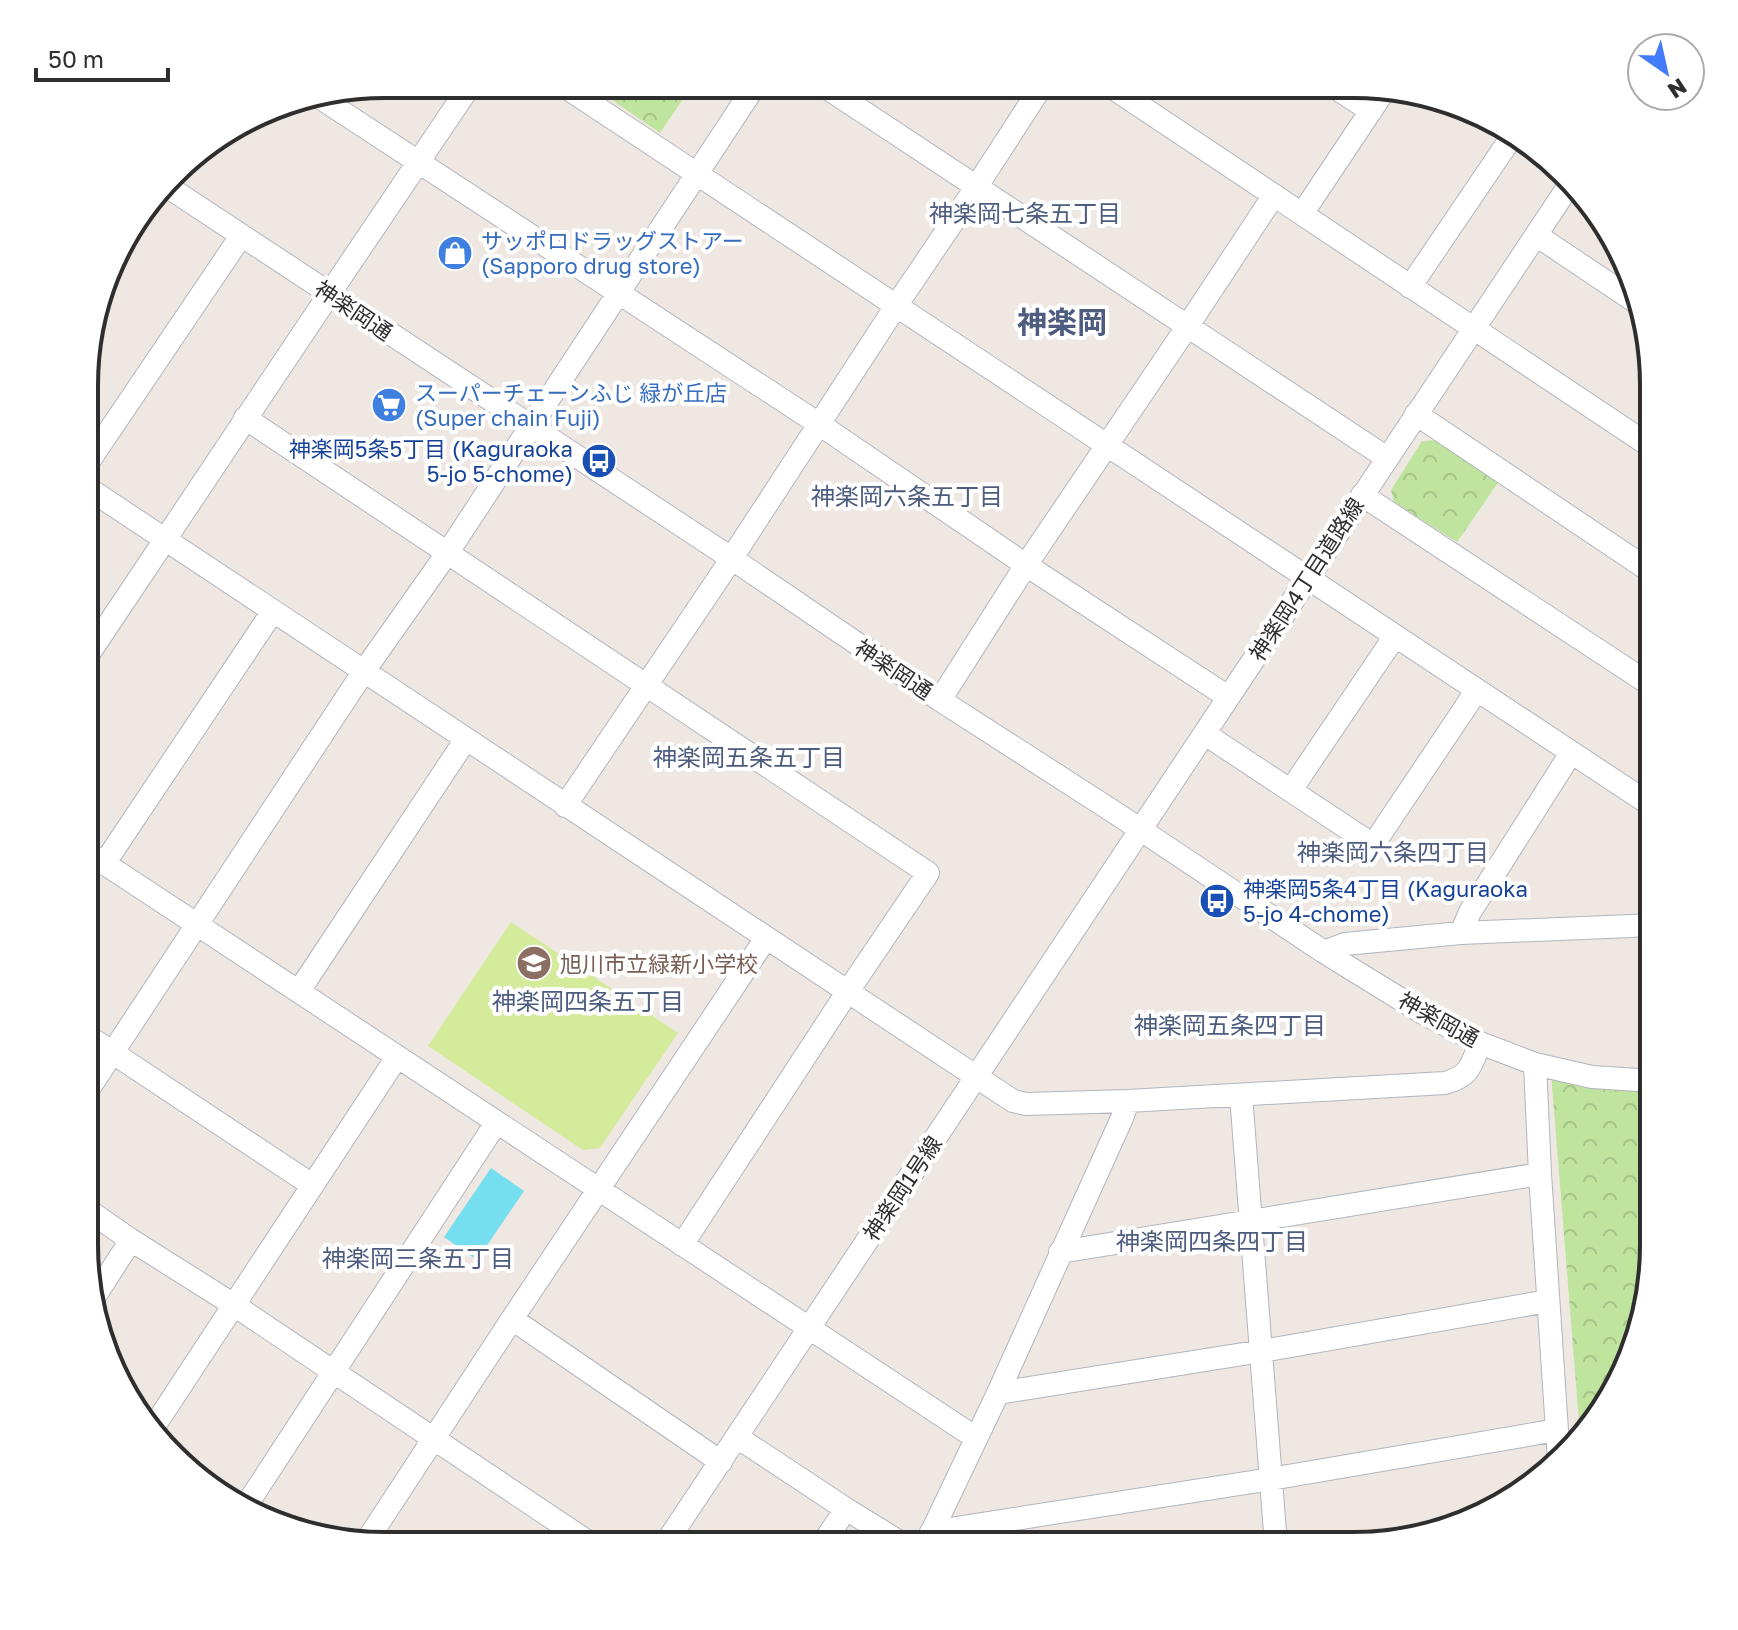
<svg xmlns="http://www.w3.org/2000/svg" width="1738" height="1630" viewBox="0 0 1738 1630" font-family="'Golos Text','Noto Sans JP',sans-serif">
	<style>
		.park { fill: url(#park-crowns) }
		.pitch { fill: #d3eb9a }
		.water { fill: #75deef }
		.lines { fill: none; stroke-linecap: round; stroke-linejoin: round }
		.minor-casing { stroke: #b1b5be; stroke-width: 24 }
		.minor { stroke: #fff; stroke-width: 22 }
		.labels { text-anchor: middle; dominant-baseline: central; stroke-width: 8; stroke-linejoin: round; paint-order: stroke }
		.shop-label { font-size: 22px; fill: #366cbe; stroke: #fff; text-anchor: start }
		.street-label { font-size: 22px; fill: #2e2e2e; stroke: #fff }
		.transit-label { font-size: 22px; fill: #164399; stroke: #fff; text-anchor: end }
		.education-label { font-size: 22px; fill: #785e54; stroke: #fff; text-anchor: start }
		.neighbourhood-label { font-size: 24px; fill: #4d5c7f; stroke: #fff }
		.district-label { font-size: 30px; font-weight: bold; fill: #4d5c7f; stroke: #fff }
		.rim { fill: none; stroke: #2e2e2e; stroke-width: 4 }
	</style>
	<defs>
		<pattern id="park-crowns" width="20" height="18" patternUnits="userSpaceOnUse" patternTransform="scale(2)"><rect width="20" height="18" fill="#bfe49e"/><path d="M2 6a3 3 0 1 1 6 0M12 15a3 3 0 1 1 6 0" fill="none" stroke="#a4c488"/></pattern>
	</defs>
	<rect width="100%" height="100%" fill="#efe7e1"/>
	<path class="park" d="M589,84h104l-33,49z
		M1438,440l62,40 -43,62 -63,-40 -3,-12 31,-49z
		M1551,1073l103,14v159l-31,132 -43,56z"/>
	<path class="pitch" d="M511,922l167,111 -78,115 -17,2 -155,-104z"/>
	<path class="water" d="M491,1168l33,23 -47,69 -33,-23z"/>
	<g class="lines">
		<defs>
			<path id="minor" d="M561,84l1093,723
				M821,84l566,374
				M1107,84l546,364
				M1331,85l40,26
				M316,95l503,329 207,141 202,132
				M165,185l566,373 209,142 177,114 207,138 99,61 57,30 55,21 57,13 62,4
				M1302,214l84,-126
				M1536,235l103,69
				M1410,287l103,-152
				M1416,414l237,159
				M245,418l683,455 -80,118 -166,254
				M89,461l152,-225
				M89,489l924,612 13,3 102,-3 317,-18c25,-7 26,-17 35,-40
				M1362,495l292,192
				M88,655c126,-191 255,-381 383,-571
				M940,700l86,-135 161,-238 87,-132
				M1205,734l168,111 104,-155
				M1291,790l104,-154
				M565,806l157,-233 174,-267 81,-120 66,-102
				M87,852l889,586
				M104,864l169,-253
				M1461,933l9,-21 101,-159
				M1324,952l21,-8 116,-11 193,-8
				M299,991l167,-252
				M86,1035l226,150
				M1535,1064l5,110 19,287
				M86,1093l278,-422 84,-119 308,-468
				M1241,1095l35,450
				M85,1208l46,32 103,65 360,241
				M1060,1252l480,-78
				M93,1299l38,-59
				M512,1319l209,143
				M998,1393l264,-42 286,-50
				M151,1431l246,-374
				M737,1437l109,72 60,37
				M244,1509l252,-386
				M931,1532l340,-53 286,-49
				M366,1542l146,-223 254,-381
				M664,1546l908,-1365
				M821,1546l25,-37
				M925,1546l73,-153 124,-275 6,-17"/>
		</defs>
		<use href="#minor" class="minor-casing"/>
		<use href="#minor" class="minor"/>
	</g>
	<defs>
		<symbol id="shop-disc" viewBox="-11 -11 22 22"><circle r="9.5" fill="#3f7fe0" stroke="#fff"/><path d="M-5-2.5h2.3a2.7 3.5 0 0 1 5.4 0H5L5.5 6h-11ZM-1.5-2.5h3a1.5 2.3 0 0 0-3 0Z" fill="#fff"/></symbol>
		<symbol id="supermarket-disc" viewBox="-11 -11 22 22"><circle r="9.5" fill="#3f7fe0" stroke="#fff"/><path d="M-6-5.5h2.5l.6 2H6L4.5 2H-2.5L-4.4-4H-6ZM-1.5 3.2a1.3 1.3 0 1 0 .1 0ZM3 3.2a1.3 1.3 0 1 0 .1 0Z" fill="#fff"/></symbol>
		<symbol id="bus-disc" viewBox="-11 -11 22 22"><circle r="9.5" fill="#1a4fb4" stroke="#fff"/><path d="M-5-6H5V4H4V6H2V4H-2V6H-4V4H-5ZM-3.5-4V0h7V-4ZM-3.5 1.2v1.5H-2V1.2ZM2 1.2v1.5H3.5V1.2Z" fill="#fff"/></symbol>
		<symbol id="school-disc" viewBox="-11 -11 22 22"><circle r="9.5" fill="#8d6e63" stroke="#fff"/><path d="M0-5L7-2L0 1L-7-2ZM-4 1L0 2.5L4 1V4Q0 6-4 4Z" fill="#fff"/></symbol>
	</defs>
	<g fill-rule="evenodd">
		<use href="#shop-disc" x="435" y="233" width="40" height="40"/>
		<use href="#supermarket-disc" x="369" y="385" width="40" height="40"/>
		<use href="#bus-disc" x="579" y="441" width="40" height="40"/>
		<use href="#bus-disc" x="1197" y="881" width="40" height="40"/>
		<use href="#school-disc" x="514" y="943" width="40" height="40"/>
	</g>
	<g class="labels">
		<g class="shop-label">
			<text x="481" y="240">サッポロドラッグストアー<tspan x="481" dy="25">(Sapporo drug store)</tspan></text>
			<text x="415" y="392">スーパーチェーンふじ 緑が丘店<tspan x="415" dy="25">(Super chain Fuji)</tspan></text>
		</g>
		<g class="street-label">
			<text transform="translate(354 310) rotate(34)">神楽岡通</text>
			<text transform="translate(1306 579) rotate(-57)">神楽岡4丁目道路線</text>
			<text transform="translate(894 669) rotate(34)">神楽岡通</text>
			<text transform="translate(1439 1019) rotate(29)">神楽岡通</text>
			<text transform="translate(902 1188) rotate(-56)">神楽岡1号線</text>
		</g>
		<g class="transit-label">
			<text x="573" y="448">神楽岡5条5丁目 (Kaguraoka<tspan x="573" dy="25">5-jo 5-chome)</tspan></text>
			<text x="1243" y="888" text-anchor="start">神楽岡5条4丁目 (Kaguraoka<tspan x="1243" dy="25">5-jo 4-chome)</tspan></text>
		</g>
		<g class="education-label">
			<text x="560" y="963">旭川市立緑新小学校</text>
		</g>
		<g class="neighbourhood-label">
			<text x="1025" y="212">神楽岡七条五丁目</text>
			<text x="907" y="495">神楽岡六条五丁目</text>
			<text x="749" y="756">神楽岡五条五丁目</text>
			<text x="1393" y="851">神楽岡六条四丁目</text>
			<text x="588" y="1000">神楽岡四条五丁目</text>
			<text x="1230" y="1024">神楽岡五条四丁目</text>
			<text x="1212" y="1240">神楽岡四条四丁目</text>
			<text x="418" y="1257">神楽岡三条五丁目</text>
		</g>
		<g class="district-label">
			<text x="1062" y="322">神楽岡</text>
		</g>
	</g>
	<path d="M0 0H1738V1630H0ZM385 98H1353A287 287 0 0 1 1640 385V1245A287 287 0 0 1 1353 1532H385A287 287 0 0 1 98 1245V385A287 287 0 0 1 385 98Z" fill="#fff" fill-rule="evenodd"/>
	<path class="rim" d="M385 98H1353A287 287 0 0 1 1640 385V1245A287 287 0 0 1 1353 1532H385A287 287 0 0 1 98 1245V385A287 287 0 0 1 385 98Z"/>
	<g transform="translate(1666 72) rotate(146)"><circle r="38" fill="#ffffff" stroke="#ababab" stroke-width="2"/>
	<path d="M0-6L14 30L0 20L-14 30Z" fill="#437cfa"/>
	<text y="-12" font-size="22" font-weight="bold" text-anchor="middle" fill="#2e2e2e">N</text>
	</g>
	<path d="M36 68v12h132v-12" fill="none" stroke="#2e2e2e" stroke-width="4"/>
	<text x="48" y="68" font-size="24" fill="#2e2e2e" stroke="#ffffff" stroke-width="6" paint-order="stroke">50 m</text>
</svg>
